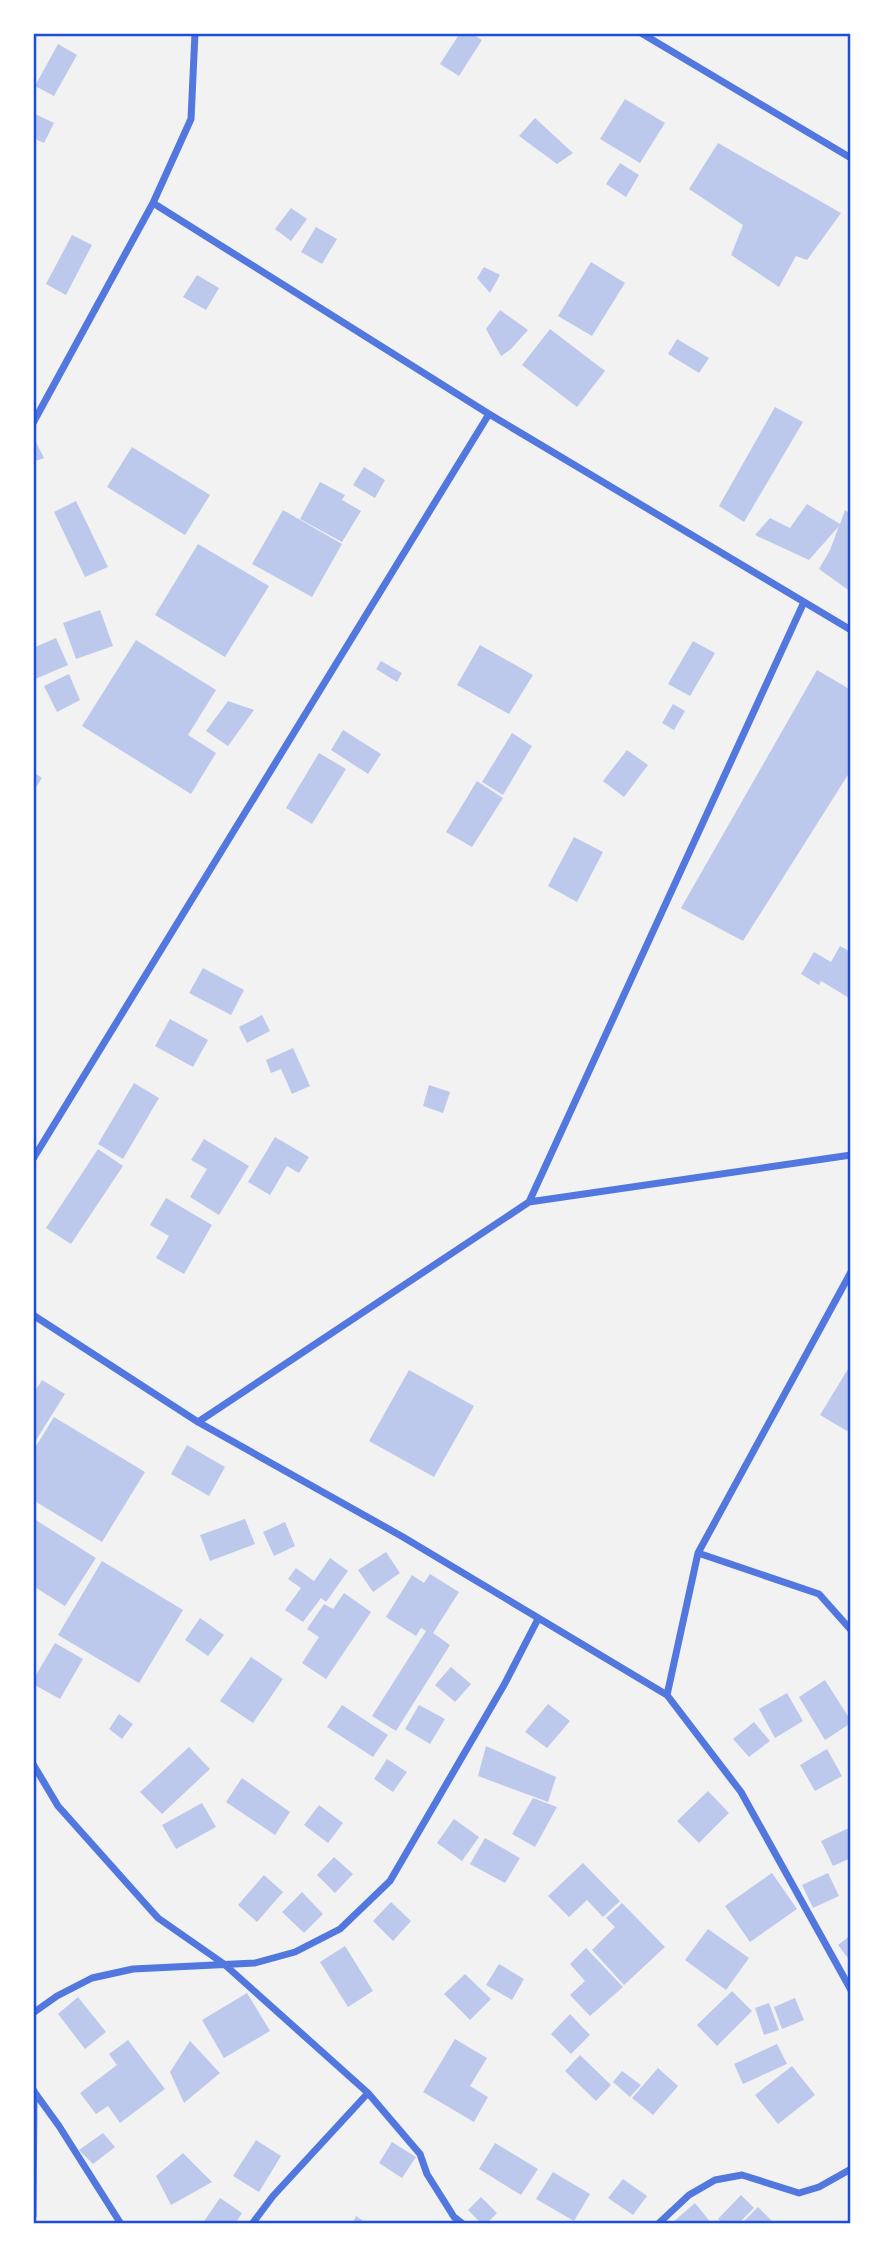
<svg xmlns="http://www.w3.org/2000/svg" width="884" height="2257" viewBox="0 0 884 2257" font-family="'Exo 2',sans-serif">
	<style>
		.building { fill: #bdc9ec }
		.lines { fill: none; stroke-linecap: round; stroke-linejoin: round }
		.minor { stroke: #5277de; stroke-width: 7 }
		.neatline { fill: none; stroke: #1d4ed8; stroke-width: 2.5 }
	</style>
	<rect width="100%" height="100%" fill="#f2f2f2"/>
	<path class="building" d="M460,33h11l11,7 -23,36 -19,-12z
		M58,44l19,11 -23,41 -19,-10z
		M625,99l40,24 -25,40 -40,-24z
		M33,113l21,10 -10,20 -11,-5z
		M535,118l38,35 -16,11 -38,-28z
		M718,143l123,70 -34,47 -11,-4 -17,31 -48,-32 12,-30 -54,-36z
		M620,163l19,12 -13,22 -20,-13z
		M291,208l16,11 -16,22 -16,-12z
		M316,227l21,12 -15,25 -21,-12z
		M72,235l20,10 -26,50 -20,-11z
		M591,262l34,21 -33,53 -34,-20z
		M484,267l16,8 -10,18 -13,-15z
		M197,275l22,13 -13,22 -23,-13z
		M500,310l28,20 -17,19 -10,7 -15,-27z
		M550,329l55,42 -28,36 -55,-42z
		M677,339l32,19 -10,15 -31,-19z
		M775,407l28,15 -59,100 -25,-16z
		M33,436l11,22 -11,4z
		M132,447l78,48 -25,40 -78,-48z
		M364,467l21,13 -10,18 -22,-13z
		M320,482l25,13 -3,5 19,11 -19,31 -42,-23z
		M76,501l32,66 -23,10 -31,-65z
		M807,504l33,20 5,-14 6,4v78l-32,-23 11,-19 9,-24 -30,34 -54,-25 15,-17 20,10z
		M283,510l59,34 -30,53 -60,-33z
		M198,544l71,42 -44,71 -70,-42z
		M100,610l13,36 -37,13 -13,-36z
		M56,638l12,27 -35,15v-32z
		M136,640l80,50 -28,45 28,18 -25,41 -109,-68z
		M693,641l22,12 -25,43 -22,-12z
		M480,645l53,30 -24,39 -52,-29z
		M381,661l21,12 -5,9 -21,-13z
		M817,670l34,20v80l-108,171 -62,-33z
		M69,674l11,26 -23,12 -13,-26z
		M228,701l26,9 -26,36 -22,-15z
		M673,704l12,7 -11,19 -12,-7z
		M343,730l38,24 -13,20 -37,-24z
		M512,733l20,13 -29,49 -21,-13z
		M627,750l21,15 -24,32 -21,-16z
		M319,753l27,16 -34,55 -26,-16z
		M33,772l9,6 -9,14z
		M477,781l26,17 -31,49 -26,-15z
		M574,837l29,15 -26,50 -29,-16z
		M840,946l11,6v47l-30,-18 -2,4 -18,-11 13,-22 17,10z
		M203,968l41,22 -13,25 -42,-22z
		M262,1015l8,16 -23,12 -8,-16z
		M170,1019l38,21 -15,27 -38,-21z
		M293,1048l17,38 -18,8 -11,-25 -10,4 -5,-13z
		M134,1083l25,15 -36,61 -25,-15z
		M429,1085l21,7 -7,21 -20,-7z
		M275,1137l34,20 -10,16 -12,-7 -17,29 -22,-13z
		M204,1139l45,27 -30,49 -29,-18 17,-28 -16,-9z
		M98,1149l25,17 -52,78 -25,-16z
		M166,1198l46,27 -28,49 -28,-16 13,-22 -19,-11z
		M851,1364v61l-4,6 -27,-16z
		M409,1370l65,36 -40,71 -65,-36z
		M42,1380l23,14 -32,51v-51z
		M54,1417l91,55 -43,70 -69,-42v-49z
		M187,1445l38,22 -16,29 -38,-22z
		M34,1519l62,39 -31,48 -32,-20z
		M245,1519l10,25 -45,17 -10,-26z
		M285,1522l10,24 -21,10 -11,-24z
		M386,1552l14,21 -27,19 -15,-22z
		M330,1558l18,13 -22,31 -5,-4 -18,24 -18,-12 16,-22 -13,-9 8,-11 18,13z
		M102,1561l81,49 -44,73 -81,-48z
		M430,1574l29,18 -26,41 17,12 -54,86 -24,-15 54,-85 -5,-3 -5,8 -30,-19 26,-42 12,8z
		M344,1593l27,19 -45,67 -24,-16 17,-26 -12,-8 17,-25 9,5z
		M200,1618l24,17 -16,21 -23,-16z
		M55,1643l28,16 -23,40 -27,-15v-4z
		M251,1657l32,22 -30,44 -33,-22z
		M451,1667l20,17 -16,18 -20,-17z
		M825,1680l26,41v2l-26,17 -26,-43z
		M787,1693l16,28 -28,17 -16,-29z
		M548,1704l22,17 -23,27 -22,-16z
		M342,1705l46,30 -15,22 -46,-30z
		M419,1705l26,14 -15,25 -25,-15z
		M119,1714l14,10 -11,15 -13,-10z
		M754,1722l16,19 -21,16 -16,-18z
		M486,1746l70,31 -8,25 -70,-26z
		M189,1747l21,22 -48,45 -22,-22z
		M827,1749l15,27 -27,15 -15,-26z
		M387,1759l20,13 -14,20 -19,-13z
		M242,1778l48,34 -15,23 -49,-33z
		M708,1791l21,22 -30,30 -22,-22z
		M533,1798l24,9 -22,40 -23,-13z
		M202,1803l14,24 -40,22 -14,-24z
		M319,1805l24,18 -15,20 -24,-18z
		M454,1819l25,18 -17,24 -25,-18z
		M851,1827v31l-18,8 -12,-25z
		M485,1838l35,20 -15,25 -35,-19z
		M334,1857l19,17 -18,19 -18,-18z
		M583,1863l37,38 -17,16 -16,-17 -18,17 -21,-21z
		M772,1873l25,36 -47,33 -25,-36z
		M828,1873l11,23 -26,12 -11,-23z
		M264,1875l19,17 -26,30 -19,-17z
		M302,1892l21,22 -19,19 -22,-21z
		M391,1902l20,19 -18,20 -20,-20z
		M622,1903l43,44 -41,38 -32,-35 23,-23 -9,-9z
		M708,1929l41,29 -23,32 -41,-30z
		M851,1935v27l-13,-17z
		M345,1946l28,45 -25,16 -28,-45z
		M586,1948l37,39 -33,29 -20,-21 15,-14 -15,-17z
		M499,1964l25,15 -12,21 -26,-15z
		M465,1974l26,25 -21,21 -26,-26z
		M732,1991l20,20 -35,35 -20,-21z
		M247,1993l23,38 -46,27 -22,-38z
		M78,1997l28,35 -21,17 -27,-35z
		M795,1998l9,22 -22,9 -8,-22z
		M769,2003l10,27 -15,5 -9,-27z
		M570,2014l20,21 -19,19 -20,-20z
		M455,2039l32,19 -17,28 18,11 -14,25 -51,-30z
		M128,2040l37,49 -45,34 -12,-17 -12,8 -16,-21 37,-28 -8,-11z
		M190,2041l30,32 -36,30 -14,-31z
		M777,2044l10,20 -44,20 -9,-20z
		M580,2055l31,30 -15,16 -31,-30z
		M792,2066l23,29 -37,29 -23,-29z
		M658,2068l20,18 -25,29 -21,-17z
		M622,2071l19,14 -11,12 -17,-15z
		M103,2133l12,14 -22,17 -14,-14z
		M256,2140l25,16 -22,36 -26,-16z
		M392,2142l24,15 -14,21 -23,-15z
		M495,2143l43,26 -17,26 -42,-26z
		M183,2153l29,29 -41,23 -15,-29z
		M553,2172l37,22 -16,27 -38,-22z
		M623,2179l24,17 -14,19 -25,-17z
		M741,2195l13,13 -16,16h-15l-5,-5z
		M481,2197l16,16 -11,11h-4l-14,-14z
		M220,2198l22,15 -7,11h-33z
		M695,2203l17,21h-37l-2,-2z
		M758,2207l17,17h-34z
		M356,2216l12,8h-16z"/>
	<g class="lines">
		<path class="minor" d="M195,33l-4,86 -38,84 336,211 362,216
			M641,33l210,125
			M33,423l120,-220
			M33,1159l456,-745
			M529,1202l275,-600
			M33,1315l165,107 205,115 264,158 74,97 110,198
			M198,1422l331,-220 322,-47
			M698,1553l121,41 32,36
			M667,1695l31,-142 153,-281
			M33,1764l25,42 100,112 66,46 144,129 -95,103 -21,28
			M33,2013l24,-17 35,-18 41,-9 122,-6 40,-11 45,-23 50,-48 114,-196 34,-66
			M33,2090l26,36 62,98
			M368,2093l52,61 7,20 27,43 9,7
			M33,2216l1,-125
			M658,2224l31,-29 26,-15 27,-5 57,18 20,-6 32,-18"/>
	</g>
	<rect width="884" height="2257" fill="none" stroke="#ffffff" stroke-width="70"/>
	<rect x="35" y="35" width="814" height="2187" class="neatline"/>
</svg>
